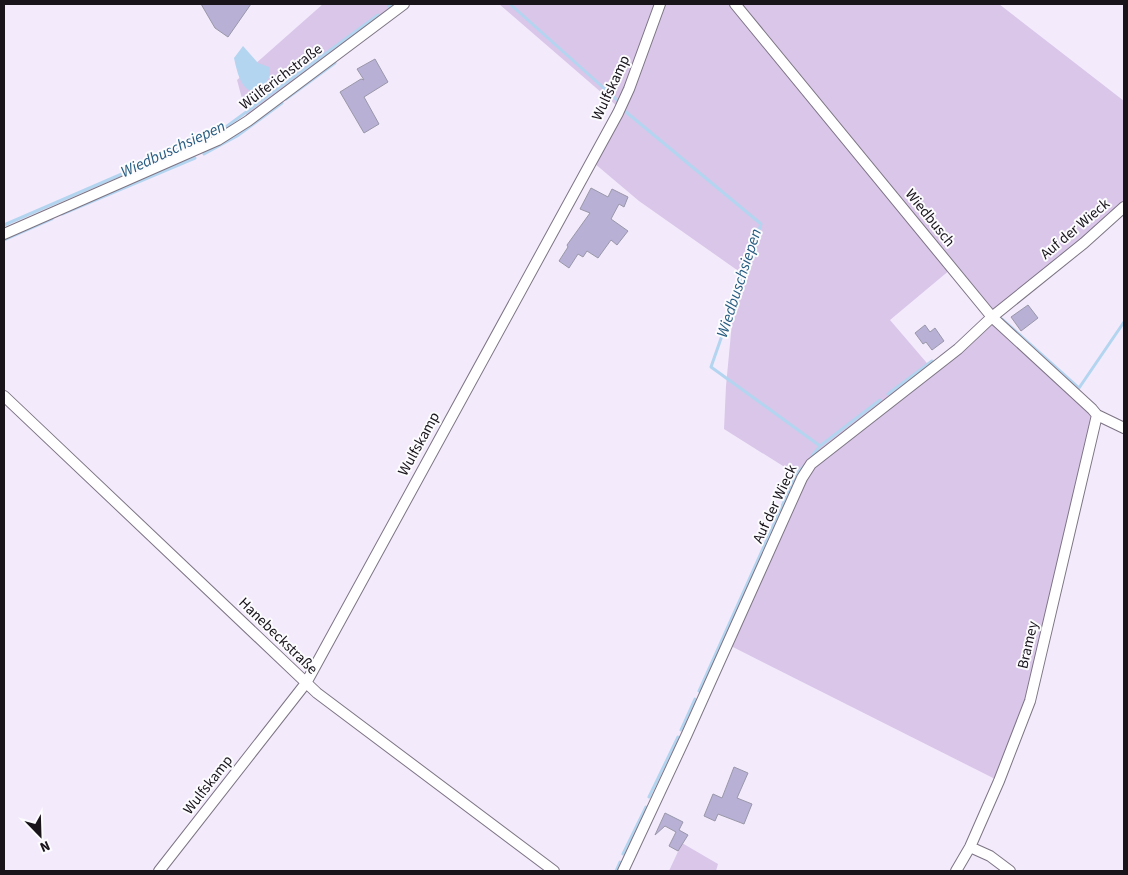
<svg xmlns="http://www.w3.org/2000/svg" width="1128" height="875" viewBox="0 0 1128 875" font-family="'Source Sans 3',sans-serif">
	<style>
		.green { fill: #d9c6e9; fill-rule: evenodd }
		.water { fill: #b3d5f0 }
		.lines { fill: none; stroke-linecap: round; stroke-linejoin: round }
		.stream { stroke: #b3d5f0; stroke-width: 3 }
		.building { fill: #b8b1d5; stroke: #9a97a9 }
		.street-casing { stroke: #7d7484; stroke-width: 12 }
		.street { stroke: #fff; stroke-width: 10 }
		.labels { text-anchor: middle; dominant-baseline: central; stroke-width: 4; stroke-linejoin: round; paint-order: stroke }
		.street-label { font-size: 15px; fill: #18141a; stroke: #fcfbfe }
		.water-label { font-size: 16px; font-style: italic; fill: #265c80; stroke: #fcfbfe }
	</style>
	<rect width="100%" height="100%" fill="#f3eafc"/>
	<path class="green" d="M323,4h81l-156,117 -11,-41z
		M499,4h500l125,97v103l-132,113 105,98 -67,286 -31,80 -272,-137 75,-166 -78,-49 2,-43 11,-116 -98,-69 -45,-38 23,-57zM951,269l41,48 -60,52 -42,-49z
		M682,843l36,21 -2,7h-47z"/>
	<path class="water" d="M243,46l15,17 11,4c6,11 -13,31 -23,21 -7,-6 -10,-21 -12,-30z"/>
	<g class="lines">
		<path class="stream" d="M510,4l107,96
			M389,6l4,-2
			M286,99l49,-36
			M626,112l135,112 -50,143 109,79
			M204,154l33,-18 45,-33
			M62,214l133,-56
			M4,225l215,-93 159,-117
			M4,240l48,-21
			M1002,319l77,69 45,-66
			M888,394l44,-33
			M812,456l8,-10 60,-46
			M699,691l98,-218 8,-8
			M681,730l14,-31
			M649,797l29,-60
			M623,854l23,-47
			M616,871l4,-9"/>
	</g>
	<path class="building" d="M201,4h50l-23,33 -13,-9z
		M375,59l13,23 -24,15 15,27 -15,9 -24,-41 21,-13 3,1 -7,-11z
		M591,188l17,9 4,-8 16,8 -4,10 -5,-3 -8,15 17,12 -11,14 -6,-5 -13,18 -11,-7 -4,6 -5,-3 -9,14 -10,-7 9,-14 -1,-2 23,-32 -10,-4z
		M1028,305l10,13 -17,13 -10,-14z
		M925,325l5,7 5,-4 9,13 -12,9 -6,-8 -3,2 -8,-11z
		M734,767l14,6 -11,25 15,6 -8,20 -26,-10 -3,7 -11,-5 9,-22 9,4z
		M665,813l18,9 -4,8 9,5 -10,16 -9,-5 7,-14 -11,-6 -10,9z"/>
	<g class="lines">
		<defs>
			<path id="street" d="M735,4l257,313 100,92 5,6 27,13
				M4,234l214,-94 30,-19 156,-117
				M4,396l313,297 237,178
				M970,847l20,9 20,15
				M159,871l147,-188 312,-570 11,-24 31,-85
				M623,871l64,-137 115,-256 9,-14 147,-115 34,-32 92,-74 40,-36
				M956,871l14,-24 29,-66 31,-80 67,-286"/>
		</defs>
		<use href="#street" class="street-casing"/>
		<use href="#street" class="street"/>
	</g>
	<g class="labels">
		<g class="street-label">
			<text transform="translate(281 77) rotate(-37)">Wülferichstraße</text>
			<text transform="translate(611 88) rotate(-65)">Wulfskamp</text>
			<text transform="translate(930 218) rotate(51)">Wiedbusch</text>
			<text transform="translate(1075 229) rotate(-40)">Auf der Wieck</text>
			<text transform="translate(419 444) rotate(-61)">Wulfskamp</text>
			<text transform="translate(775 504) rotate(-65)">Auf der Wieck</text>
			<text transform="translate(278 636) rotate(44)">Hanebeckstraße</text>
			<text transform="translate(1028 645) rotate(-77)">Bramey</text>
			<text transform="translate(208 785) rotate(-52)">Wulfskamp</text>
		</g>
		<g class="water-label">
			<text transform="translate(173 149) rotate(-25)">Wiedbuschsiepen</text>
			<text transform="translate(739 283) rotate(-72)">Wiedbuschsiepen</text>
		</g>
	</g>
	<rect width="1128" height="875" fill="none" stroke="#18141a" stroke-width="10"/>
	<g transform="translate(40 835) rotate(157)" stroke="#fcfbfe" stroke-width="4" paint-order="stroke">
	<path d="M0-4L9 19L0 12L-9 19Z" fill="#18141a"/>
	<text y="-8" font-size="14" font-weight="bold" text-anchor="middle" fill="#18141a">N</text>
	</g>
</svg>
